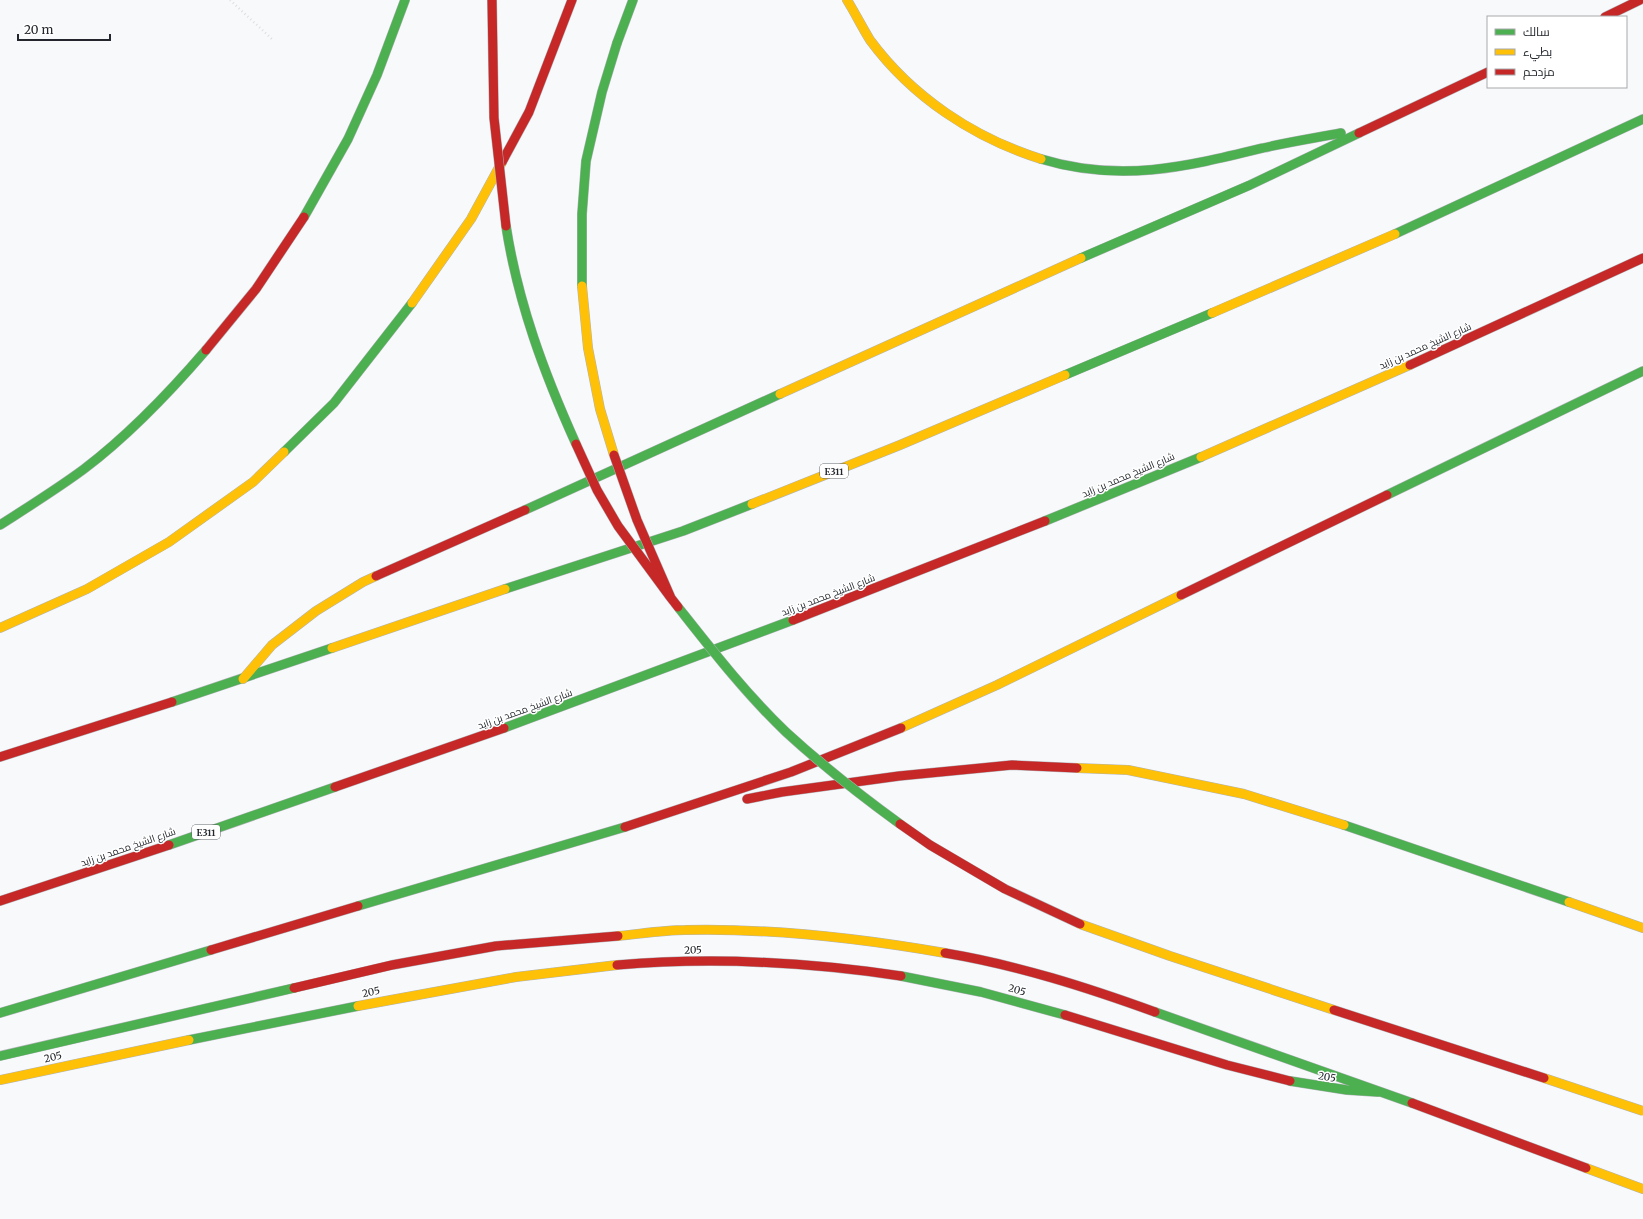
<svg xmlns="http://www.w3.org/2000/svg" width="1643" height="1219" viewBox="0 0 1643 1219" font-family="Merriweather,Cairo,serif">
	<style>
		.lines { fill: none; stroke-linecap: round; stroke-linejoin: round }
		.fast-casing { stroke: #b0b3b7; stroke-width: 10 }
		.slow-casing { stroke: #b0b3b7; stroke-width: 10 }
		.jam-casing { stroke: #b0b3b7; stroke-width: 10 }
		.path { stroke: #dededf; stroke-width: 2.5; stroke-dasharray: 1 3; stroke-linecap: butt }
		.fast { stroke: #4caf50; stroke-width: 9 }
		.slow { stroke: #ffc107; stroke-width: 9 }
		.jam { stroke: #c62828; stroke-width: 9 }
		.fast-bridge-casing { stroke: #b0b3b7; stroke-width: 10; stroke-linecap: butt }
		.slow-bridge-casing { stroke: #b0b3b7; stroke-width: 10; stroke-linecap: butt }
		.jam-bridge-casing { stroke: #b0b3b7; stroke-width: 10; stroke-linecap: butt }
		.fast-bridge { stroke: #4caf50; stroke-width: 9 }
		.slow-bridge { stroke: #ffc107; stroke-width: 9 }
		.jam-bridge { stroke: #c62828; stroke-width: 9 }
		.labels { text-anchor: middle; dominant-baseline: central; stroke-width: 3; stroke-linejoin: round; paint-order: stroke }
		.shield { fill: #fff; stroke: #65686c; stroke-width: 1 }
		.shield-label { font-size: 9px; font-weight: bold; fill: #23272d }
		.street-label { font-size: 10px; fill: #23272d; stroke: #fff }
	</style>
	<rect width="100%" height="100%" fill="#f7f9fb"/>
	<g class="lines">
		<defs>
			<path id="fast" d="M617,43l16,-43
				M1041,159c79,24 144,8 222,-11 26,-6 52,-10 78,-15
				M304,217l44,-78 29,-64 28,-75
				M1395,234l248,-115
				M1081,258l169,-73 109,-52
				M1065,375l147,-62
				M284,452l50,-49 78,-100
				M1387,495l256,-124
				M525,510l255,-116
				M1045,521l156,-64
				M0,525c28,-18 57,-36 84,-56 45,-34 85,-76 122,-119
				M505,589l178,-58 69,-27
				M172,702l160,-54
				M504,728l289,-108
				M1344,825l225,77
				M169,845l166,-58
				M358,906l267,-79
				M901,976l80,16 84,23
				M1155,1012l257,91
				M0,1013l211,-63
				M189,1040l169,-34
				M0,1056l294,-68
				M1290,1081l57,9 31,2"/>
			<path id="slow" d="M847,0c8,13 15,27 23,40 42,57 104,98 171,119
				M412,303l59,-84 31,-57
				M1212,313l183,-79
				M780,394l301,-136
				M1201,457l209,-92
				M752,504l148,-59 165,-70
				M0,628l87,-39 82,-47 84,-60 31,-30
				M332,648l173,-59
				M243,679l29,-34 44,-34 47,-29 13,-6
				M901,728l96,-43 184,-90
				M1077,768l51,2 116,24 100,31
				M1569,902l74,26
				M618,936c22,-2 45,-6 67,-6 87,-2 174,8 260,23
				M358,1006l158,-29 101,-12
				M0,1080l189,-40
				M1586,1168l57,21"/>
			<path id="jam" d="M1605,17l35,-17
				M1359,133l129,-61
				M502,162l27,-50 43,-112
				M206,350l50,-61 48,-72
				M1410,365l233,-107
				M376,576l149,-66
				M1181,595l206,-100
				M793,620l252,-99
				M0,757l172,-55
				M335,787l169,-59
				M747,799l35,-7 117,-16 113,-11 65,3
				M625,827l166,-55 110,-44
				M0,901l169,-56
				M211,950l147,-44
				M945,953c72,12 141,34 210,59
				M617,965c94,-8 191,-3 284,11
				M294,988l98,-23 104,-19 122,-10
				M1065,1015l162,50 63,16
				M1412,1103l174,65"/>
		</defs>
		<use href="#fast" class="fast-casing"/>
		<use href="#slow" class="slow-casing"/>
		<use href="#jam" class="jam-casing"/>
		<path class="path" d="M230,0l43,40"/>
		<use href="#fast" class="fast"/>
		<use href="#slow" class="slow"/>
		<use href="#jam" class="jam"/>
		<defs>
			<path id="fast-bridge" d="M506,226c12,77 38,147 70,218
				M582,286v-72l4,-53 16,-69 15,-49
				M678,607c34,43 68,87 108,125 36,33 74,63 114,92"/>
			<path id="slow-bridge" d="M582,286l6,62 12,61 14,46
				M1080,924l90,32 164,54
				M1544,1078l99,33"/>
			<path id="jam-bridge" d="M492,0l2,118 12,108
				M576,444l21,46 21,36 53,72
				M614,455l23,65 34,78 7,9
				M900,824l30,21 75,44 75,35
				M1334,1010l210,68"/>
		</defs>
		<use href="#fast-bridge" class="fast-bridge-casing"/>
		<use href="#slow-bridge" class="slow-bridge-casing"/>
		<use href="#jam-bridge" class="jam-bridge-casing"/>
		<use href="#fast-bridge" class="fast-bridge"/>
		<use href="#slow-bridge" class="slow-bridge"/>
		<use href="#jam-bridge" class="jam-bridge"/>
	</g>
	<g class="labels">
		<g class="shield">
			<rect x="820" y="464" width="28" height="14" rx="3"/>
			<rect x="192" y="825" width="28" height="14" rx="3"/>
		</g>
		<g class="shield-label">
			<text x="834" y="471">E311</text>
			<text x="206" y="832">E311</text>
		</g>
		<g class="street-label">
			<text transform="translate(1425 346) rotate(-24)">شارع الشيخ محمد بن زايد</text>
			<text transform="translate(1128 475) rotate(-23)">شارع الشيخ محمد بن زايد</text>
			<text transform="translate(828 595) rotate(-21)">شارع الشيخ محمد بن زايد</text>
			<text transform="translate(525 709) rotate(-20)">شارع الشيخ محمد بن زايد</text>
			<text transform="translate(128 847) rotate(-19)">شارع الشيخ محمد بن زايد</text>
			<text transform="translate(693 950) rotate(-1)">205</text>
			<text transform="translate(1017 990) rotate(15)">205</text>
			<text transform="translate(371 992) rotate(-11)">205</text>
			<text transform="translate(53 1057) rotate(-13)">205</text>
			<text transform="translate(1327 1077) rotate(9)">205</text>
		</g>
	</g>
	<rect x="1487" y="16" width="140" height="72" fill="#ffffff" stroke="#a7a9ab"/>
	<rect x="1495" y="29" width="20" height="6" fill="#4caf50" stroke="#a7a9ab"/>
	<text x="1523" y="36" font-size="12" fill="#23272d">سالك</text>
	<rect x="1495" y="49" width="20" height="6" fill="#ffc107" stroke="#a7a9ab"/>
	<text x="1523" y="56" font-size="12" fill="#23272d">بطيء</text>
	<rect x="1495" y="69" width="20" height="6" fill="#c62828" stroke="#a7a9ab"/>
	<text x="1523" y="76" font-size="12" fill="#23272d">مزدحم</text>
	<path d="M18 34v6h92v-6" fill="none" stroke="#23272d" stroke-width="2"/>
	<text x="24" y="34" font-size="12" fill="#23272d" stroke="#ffffff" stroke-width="3" paint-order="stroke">20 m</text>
</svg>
